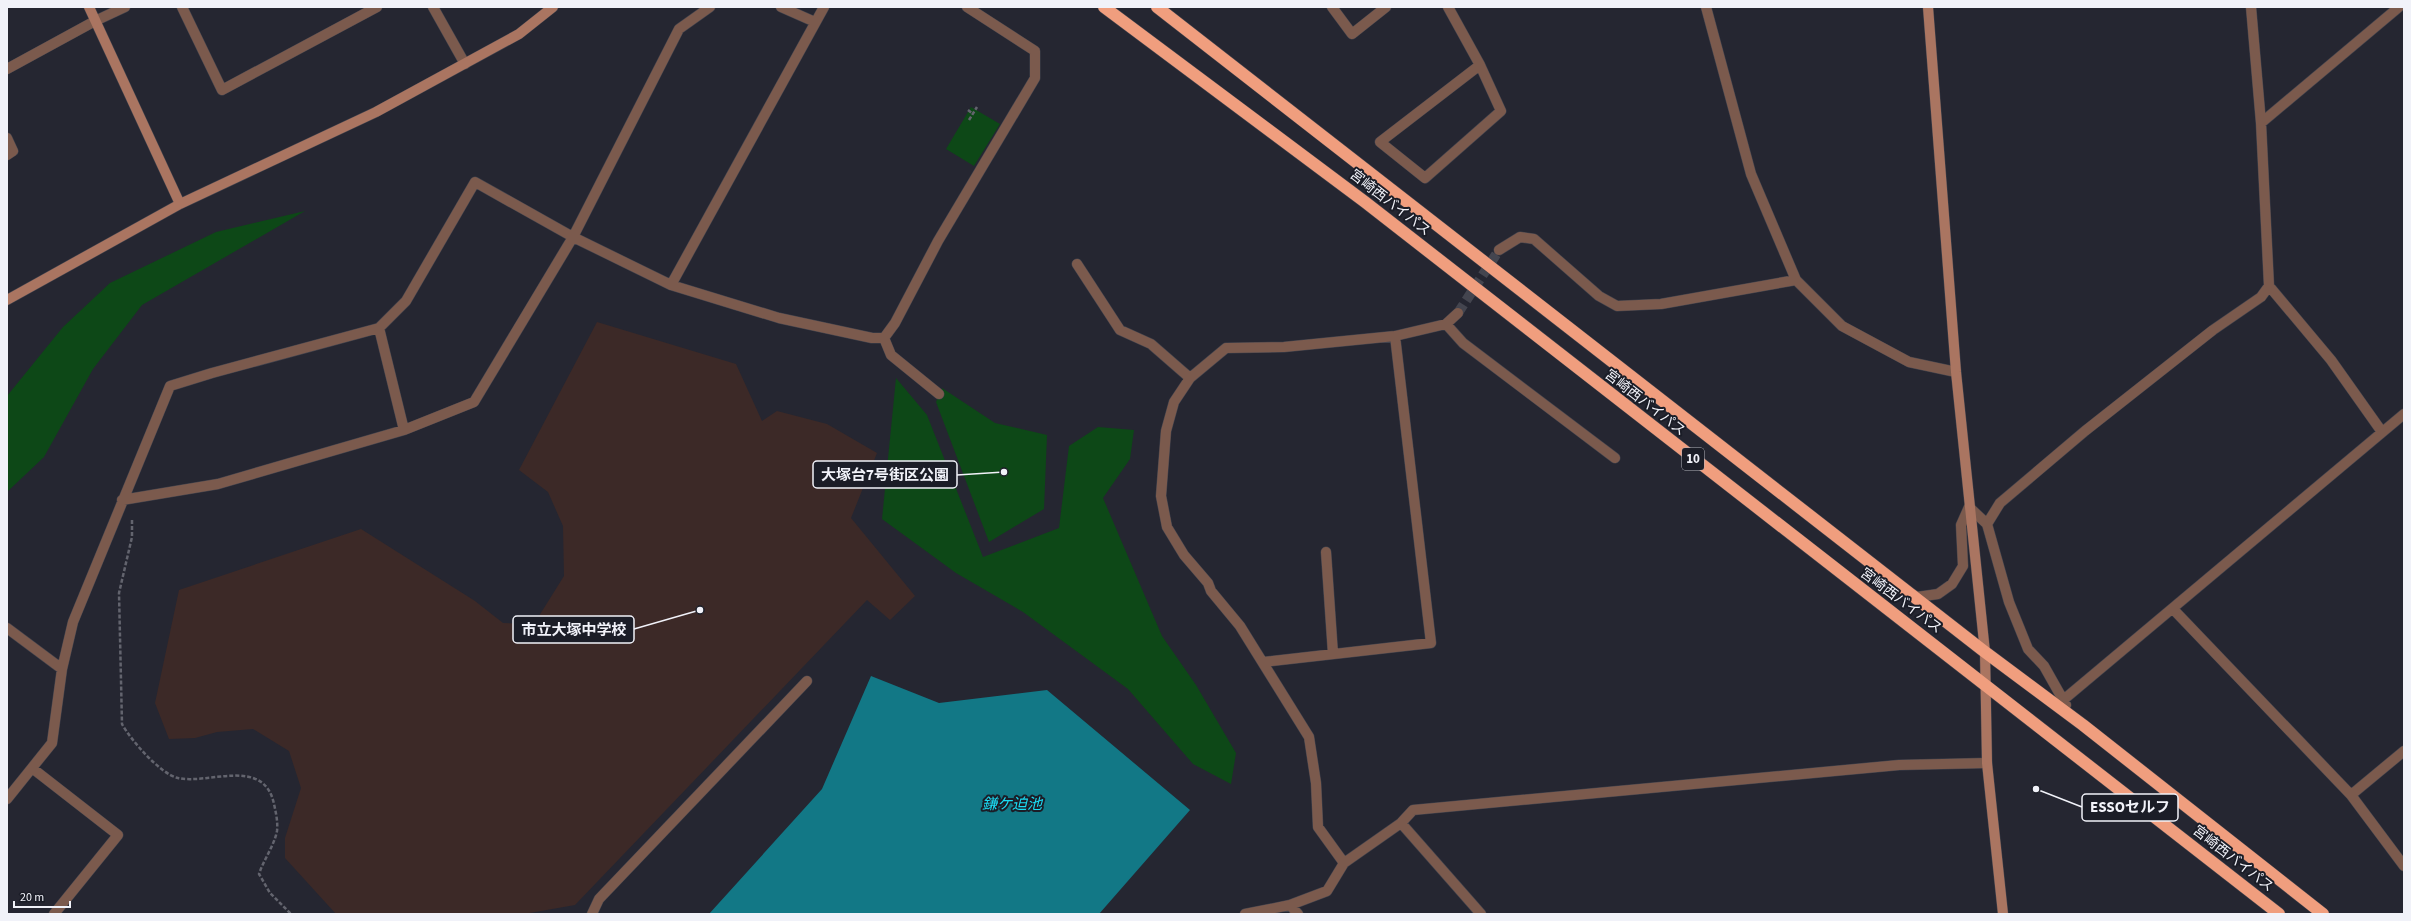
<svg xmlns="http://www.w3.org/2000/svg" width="2411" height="921" viewBox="0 0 2411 921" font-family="'Source Sans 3','Noto Sans JP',sans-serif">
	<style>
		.education { fill: #3c2927 }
		.green { fill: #0d4817 }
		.water { fill: #127886 }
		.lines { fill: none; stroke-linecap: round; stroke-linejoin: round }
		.street-tunnel { stroke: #44454f; stroke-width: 10; stroke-dasharray: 10 5; stroke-linecap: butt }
		.street-casing { stroke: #42434d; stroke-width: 11 }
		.secondary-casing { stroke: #42434d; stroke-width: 11 }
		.highway-casing { stroke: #42434d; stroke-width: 13 }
		.path { stroke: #63646e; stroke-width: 2.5; stroke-dasharray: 4 2; stroke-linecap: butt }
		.street { stroke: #7b5a4d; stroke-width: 10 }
		.secondary { stroke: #aa7561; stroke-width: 10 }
		.highway { stroke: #f09e7e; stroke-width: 12 }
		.labels { text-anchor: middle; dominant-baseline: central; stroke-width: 4; stroke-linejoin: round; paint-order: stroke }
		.shield { fill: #1b1d27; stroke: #b1b2ba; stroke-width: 1 }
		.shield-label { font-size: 13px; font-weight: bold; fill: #f1f2f9 }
		.street-label { font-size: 14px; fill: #f1f2f9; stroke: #1b1d27 }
		.water-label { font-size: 15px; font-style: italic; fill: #1adcf4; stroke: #1b1d27 }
		.leader { fill: none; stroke: #f1f2f9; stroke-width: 1.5 }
		.callout-dot { fill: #f1f2f9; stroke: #1b1d27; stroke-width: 1.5 }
		.callout { fill: #1b1d27; stroke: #f1f2f9; stroke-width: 1.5 }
		.callout-label { font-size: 15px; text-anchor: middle; font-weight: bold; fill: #f1f2f9 }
	</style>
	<rect width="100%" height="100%" fill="#252631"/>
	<path class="education" d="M597,322l139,42 26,57 15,-10 50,13 50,29 -26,65 64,78 -25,24 -23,-20 -292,305 -51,9h-188l-51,-56v-20l16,-50 -12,-37 -36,-22 -36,3 -22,6 -26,1 -14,-36 24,-113 182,-61 114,72 28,22 31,1 30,-48 -1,-50 -15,-34 -29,-22z"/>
	<path class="green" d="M971,107l29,17 -26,42 -28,-17z
		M305,211l-163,94 -49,64 -49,88 -37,35v-96l56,-69 47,-44 106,-51z
		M896,378l31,37 56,142 76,-29 10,-82 29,-19 36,3 -4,29 -27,39 59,138 34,49 40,68 -5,31 -38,-20 -65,-75 -105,-77 -67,-39 -74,-54z
		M942,388l53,35 52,12 -3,74 -55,33 -53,-140z"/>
	<path class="water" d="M871,676l68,27 108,-13 143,120 -91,104h-390l113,-125z"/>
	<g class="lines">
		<path class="street-tunnel" d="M1458,313l41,-63"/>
		<defs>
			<path id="street" d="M182,7l40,83 155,-83
				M433,7l32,57
				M781,7l34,15
				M1332,7l20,27 34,-27
				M1448,7l32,58 21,46 -76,67 -45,-36 100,-77
				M1706,7l45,167 45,106 46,46 67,36 47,10
				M2251,7l10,116 8,163 62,74 51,72
				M7,69l88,-48 30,-14
				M2261,123l138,-116
				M7,138l6,13 -6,4
				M1499,250l21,-13 14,2 65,57 18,10 44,-2 135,-24
				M1077,264l43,66 31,14 39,34
				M671,285l153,-278
				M1446,324l17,19 152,115
				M379,328l25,102
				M884,338l7,17 48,39
				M122,500l96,-16 186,-54 70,-28 99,-165 106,-208 31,-22
				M1987,524l13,-21 85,-72 128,-101 48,-33 8,-11
				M1326,552l7,102
				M1912,594l5,3 21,-3 14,-10 11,-18 -2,-41 8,-18 18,17 22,78 19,47 16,17 22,39
				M2173,609l178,186 53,71
				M7,628l55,41
				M1264,662l167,-19 -36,-307
				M2062,701l342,-287
				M32,768l86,67 -64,79
				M2351,795l53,-44
				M7,799l45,-56 10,-74 11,-47 97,-236 42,-13 167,-45 27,-27 69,-119 98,55 98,48 108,33 93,20h12l11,-15 43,-82 97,-163v-27l-68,-44
				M1401,823l80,91
				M1344,863l-26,-36 -2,-44 -7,-46 -69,-111 -29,-35 -3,-8 -24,-28 -17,-28 -6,-31 5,-65 8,-29 16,-24 36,-30 58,-1 111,-11 51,-12 12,-11
				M1290,905l8,9
				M592,914l7,-15 208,-218
				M1245,914l45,-9 37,-14 17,-28 57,-40 12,-13 486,-45 88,-2"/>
			<path id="secondary" d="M89,7l91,197
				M1928,7l28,365 29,280 2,111 16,151
				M7,300l173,-96 196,-92 143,-78 34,-27"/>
			<path id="highway" d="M1104,7l261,195 914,712
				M1157,7l828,645 98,73 240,189"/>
		</defs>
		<use href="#street" class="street-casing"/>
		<use href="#secondary" class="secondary-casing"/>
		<use href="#highway" class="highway-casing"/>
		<path class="path" d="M968,110l5,4
			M969,120l8,-13
			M132,520v17l-13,56 3,131c8,15 38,50 56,54 30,7 86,-22 96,26 2,9 4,18 3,27 -3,15 -13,28 -18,43l11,19 21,21"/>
		<use href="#street" class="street"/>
		<use href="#secondary" class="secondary"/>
		<use href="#highway" class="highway"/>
	</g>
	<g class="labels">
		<rect class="shield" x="1682" y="448" width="22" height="22" rx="3"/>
		<g class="shield-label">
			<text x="1693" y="459">10</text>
		</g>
		<g class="street-label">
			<text transform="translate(1390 203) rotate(38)">宮崎西バイパス</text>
			<text transform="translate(1645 403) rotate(38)">宮崎西バイパス</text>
			<text transform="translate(1901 601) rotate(37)">宮崎西バイパス</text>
			<text transform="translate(2233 859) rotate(38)">宮崎西バイパス</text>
		</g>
		<g class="water-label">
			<text x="1012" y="804">鎌ケ迫池</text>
		</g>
	</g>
	<path class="leader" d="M1004 472L957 475M700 610L634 629M2036 789L2082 807"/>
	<g class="callout-dot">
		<circle cx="1004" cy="472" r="4"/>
		<circle cx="700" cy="610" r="4"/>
		<circle cx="2036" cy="789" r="4"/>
	</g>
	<g class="callout">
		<rect x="813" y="461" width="144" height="27" rx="4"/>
		<rect x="513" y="616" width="121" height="27" rx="4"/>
		<rect x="2082" y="794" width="96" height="27" rx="4"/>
	</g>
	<g class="callout-label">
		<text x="885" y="480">大塚台7号街区公園</text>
		<text x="574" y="635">市立大塚中学校</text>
		<text x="2130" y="812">ESSOセルフ</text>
	</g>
	<rect width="2411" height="921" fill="none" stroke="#f1f2f9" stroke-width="16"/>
	<path d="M14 901v6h56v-6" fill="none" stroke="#f1f2f9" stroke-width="2"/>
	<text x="20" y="901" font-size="12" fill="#f1f2f9" stroke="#1b1d27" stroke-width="3" paint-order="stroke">20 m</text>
</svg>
